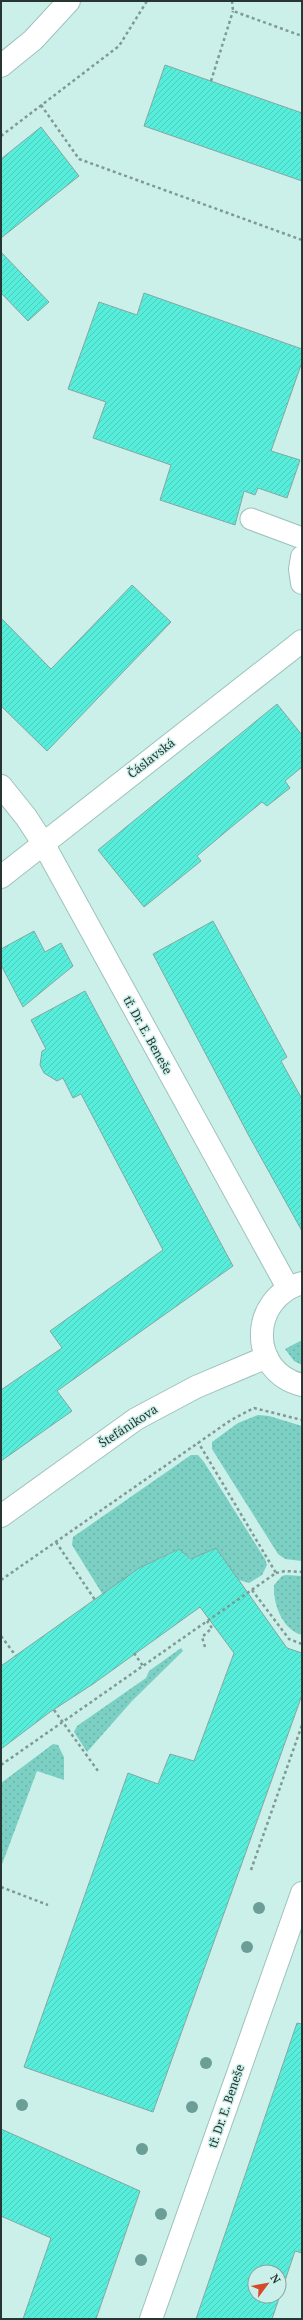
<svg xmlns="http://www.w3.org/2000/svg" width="303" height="2320" viewBox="0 0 303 2320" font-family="'Noto Serif',serif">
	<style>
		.grass { fill: url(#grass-dots) }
		.building { fill: url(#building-hatch); stroke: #84a7a1; fill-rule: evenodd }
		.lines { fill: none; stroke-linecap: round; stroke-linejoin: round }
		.lane-casing { stroke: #9ec2bc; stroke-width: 23 }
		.street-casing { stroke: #9ec2bc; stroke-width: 24 }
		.secondary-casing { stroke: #9ec2bc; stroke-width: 24 }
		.path { stroke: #7f9a95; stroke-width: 2.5; stroke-dasharray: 3 3; stroke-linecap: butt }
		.lane { stroke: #fff; stroke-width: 21 }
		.street { stroke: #fff; stroke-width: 22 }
		.secondary { stroke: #fff; stroke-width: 22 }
		.tree { fill: #6b9e96 }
		.labels { text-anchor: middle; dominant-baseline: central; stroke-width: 3; stroke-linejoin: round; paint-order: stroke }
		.street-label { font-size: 12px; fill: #273533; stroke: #cbf0e9 }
	</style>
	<defs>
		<pattern id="grass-dots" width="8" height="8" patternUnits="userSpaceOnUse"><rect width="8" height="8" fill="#7bcfc3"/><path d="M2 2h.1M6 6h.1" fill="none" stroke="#6ab2a8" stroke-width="1.8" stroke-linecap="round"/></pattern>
		<pattern id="building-hatch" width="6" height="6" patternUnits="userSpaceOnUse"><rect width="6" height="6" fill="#57eddb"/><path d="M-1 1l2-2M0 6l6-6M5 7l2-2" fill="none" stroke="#4cccbc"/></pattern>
	</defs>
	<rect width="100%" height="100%" fill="#cbf0e9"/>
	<path class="grass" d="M302,1340v25l-8,-4 -9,-12z
		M258,1415l11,1 33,10v135l-17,-2 -7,-5 -66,-105v-7l26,-19z
		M191,1455h7l6,7 61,97 2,6 -5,10 -13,8c-24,-7 -51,-18 -71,-34l-39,19 -36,27 -31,-50 1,-8z
		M286,1575l16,1v59c-20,-6 -29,-31 -28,-50l8,-9z
		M181,1648l2,3 -51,50 -45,51 -13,-20 3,-6 69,-48 3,-7z
		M53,1744l5,1 6,12v23l-27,-9 -36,96v-84z"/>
	<path class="building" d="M165,65l137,48v68l-158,-55z
		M41,127l38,49 -78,62v-79z
		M1,252l48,50 -21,19 -27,-28z
		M144,293l158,56v13l-31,89 29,9 -13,38 -29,-10 -3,7 -11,-4 -9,34 -75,-25 11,-35 -78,-27 13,-36 -38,-13 31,-87 38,13z
		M132,585l39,37 -124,129 -46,-45v-88l50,51z
		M277,704l25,31v32l-17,14 5,7 -23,18 -5,-4 -33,27 -32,27 4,5 -57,46 -46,-57z
		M213,921l74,136 -6,4 21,38v132l-53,-95 -96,-182z
		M34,931l11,21 16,-9 12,23 -50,41 -22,-42v-16z
		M85,991l148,275 -176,125 15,20 -71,50v-71l61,-42 -12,-17 113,-81 -82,-156 -8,4 -10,-20 -6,3 -13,-8 -4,-8 2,-14 4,-2 -15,-29z
		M216,1548l71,100 15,5v42l-149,417 -129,-45 104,-294 30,11 12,-30 24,7 40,-108 -34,-46 -107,77 -43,28 -49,37v-83l138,-98 40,-19 12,10z
		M297,2023l5,1v229l-7,-2 -23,68h-76zM255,2272h24v24h-24z
		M1,2129l139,62 -44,128h-73l28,-81 -50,-22z"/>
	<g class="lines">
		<defs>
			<path id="lane" d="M251,519l51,19"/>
			<path id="street" d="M302,557l-2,12 2,14
				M1,877l301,-236
				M151,2319l151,-426"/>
			<path id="secondary" d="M1,66l32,-26 36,-39
				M1,786l25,31 17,26 245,445
				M302,1283c-53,15 -54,89 0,102
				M1,1516l135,-97 60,-32 71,-30"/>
		</defs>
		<use href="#lane" class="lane-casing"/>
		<use href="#street" class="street-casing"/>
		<use href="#secondary" class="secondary-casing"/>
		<path class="path" d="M232,1l1,10 69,25
			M211,81l22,-70
			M41,105l38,54 223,81
			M1,136l118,-90 28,-45
			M56,1542l39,58
			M276,1573l9,-2 17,1
			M1,1580l230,-160 23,-12 48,12
			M252,1590l37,49 13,5
			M1,1636l15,20
			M205,1647l-3,-10 10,-9 -5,-7
			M134,1653l9,13
			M54,1710l44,61
			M1,1765l275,-192 -78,-131
			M251,1870l51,-145
			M1,1887l47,18"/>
		<use href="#lane" class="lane"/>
		<use href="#street" class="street"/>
		<use href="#secondary" class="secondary"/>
	</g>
	<g class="tree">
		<circle cx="259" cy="1908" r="6"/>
		<circle cx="247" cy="1947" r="6"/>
		<circle cx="206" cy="2063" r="6"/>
		<circle cx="22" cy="2105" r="6"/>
		<circle cx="192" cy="2107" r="6"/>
		<circle cx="142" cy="2149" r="6"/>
		<circle cx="161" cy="2214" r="6"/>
		<circle cx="141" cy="2260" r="6"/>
	</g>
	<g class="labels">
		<g class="street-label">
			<text transform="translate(151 758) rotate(-38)">Čáslavská</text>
			<text transform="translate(148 1035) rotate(61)">tř. Dr. E. Beneše</text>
			<text transform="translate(128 1426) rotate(-33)">Štefánikova</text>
			<text transform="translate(226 2106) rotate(-71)">tř. Dr. E. Beneše</text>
		</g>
	</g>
	<rect width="303" height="2320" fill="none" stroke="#273533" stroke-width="4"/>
	<g transform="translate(267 2284) rotate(58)"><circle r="19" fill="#cbf0e9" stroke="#89a5a0"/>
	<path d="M0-3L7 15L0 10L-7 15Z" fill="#d44a2a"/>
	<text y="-6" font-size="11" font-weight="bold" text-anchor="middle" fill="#273533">N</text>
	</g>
</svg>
